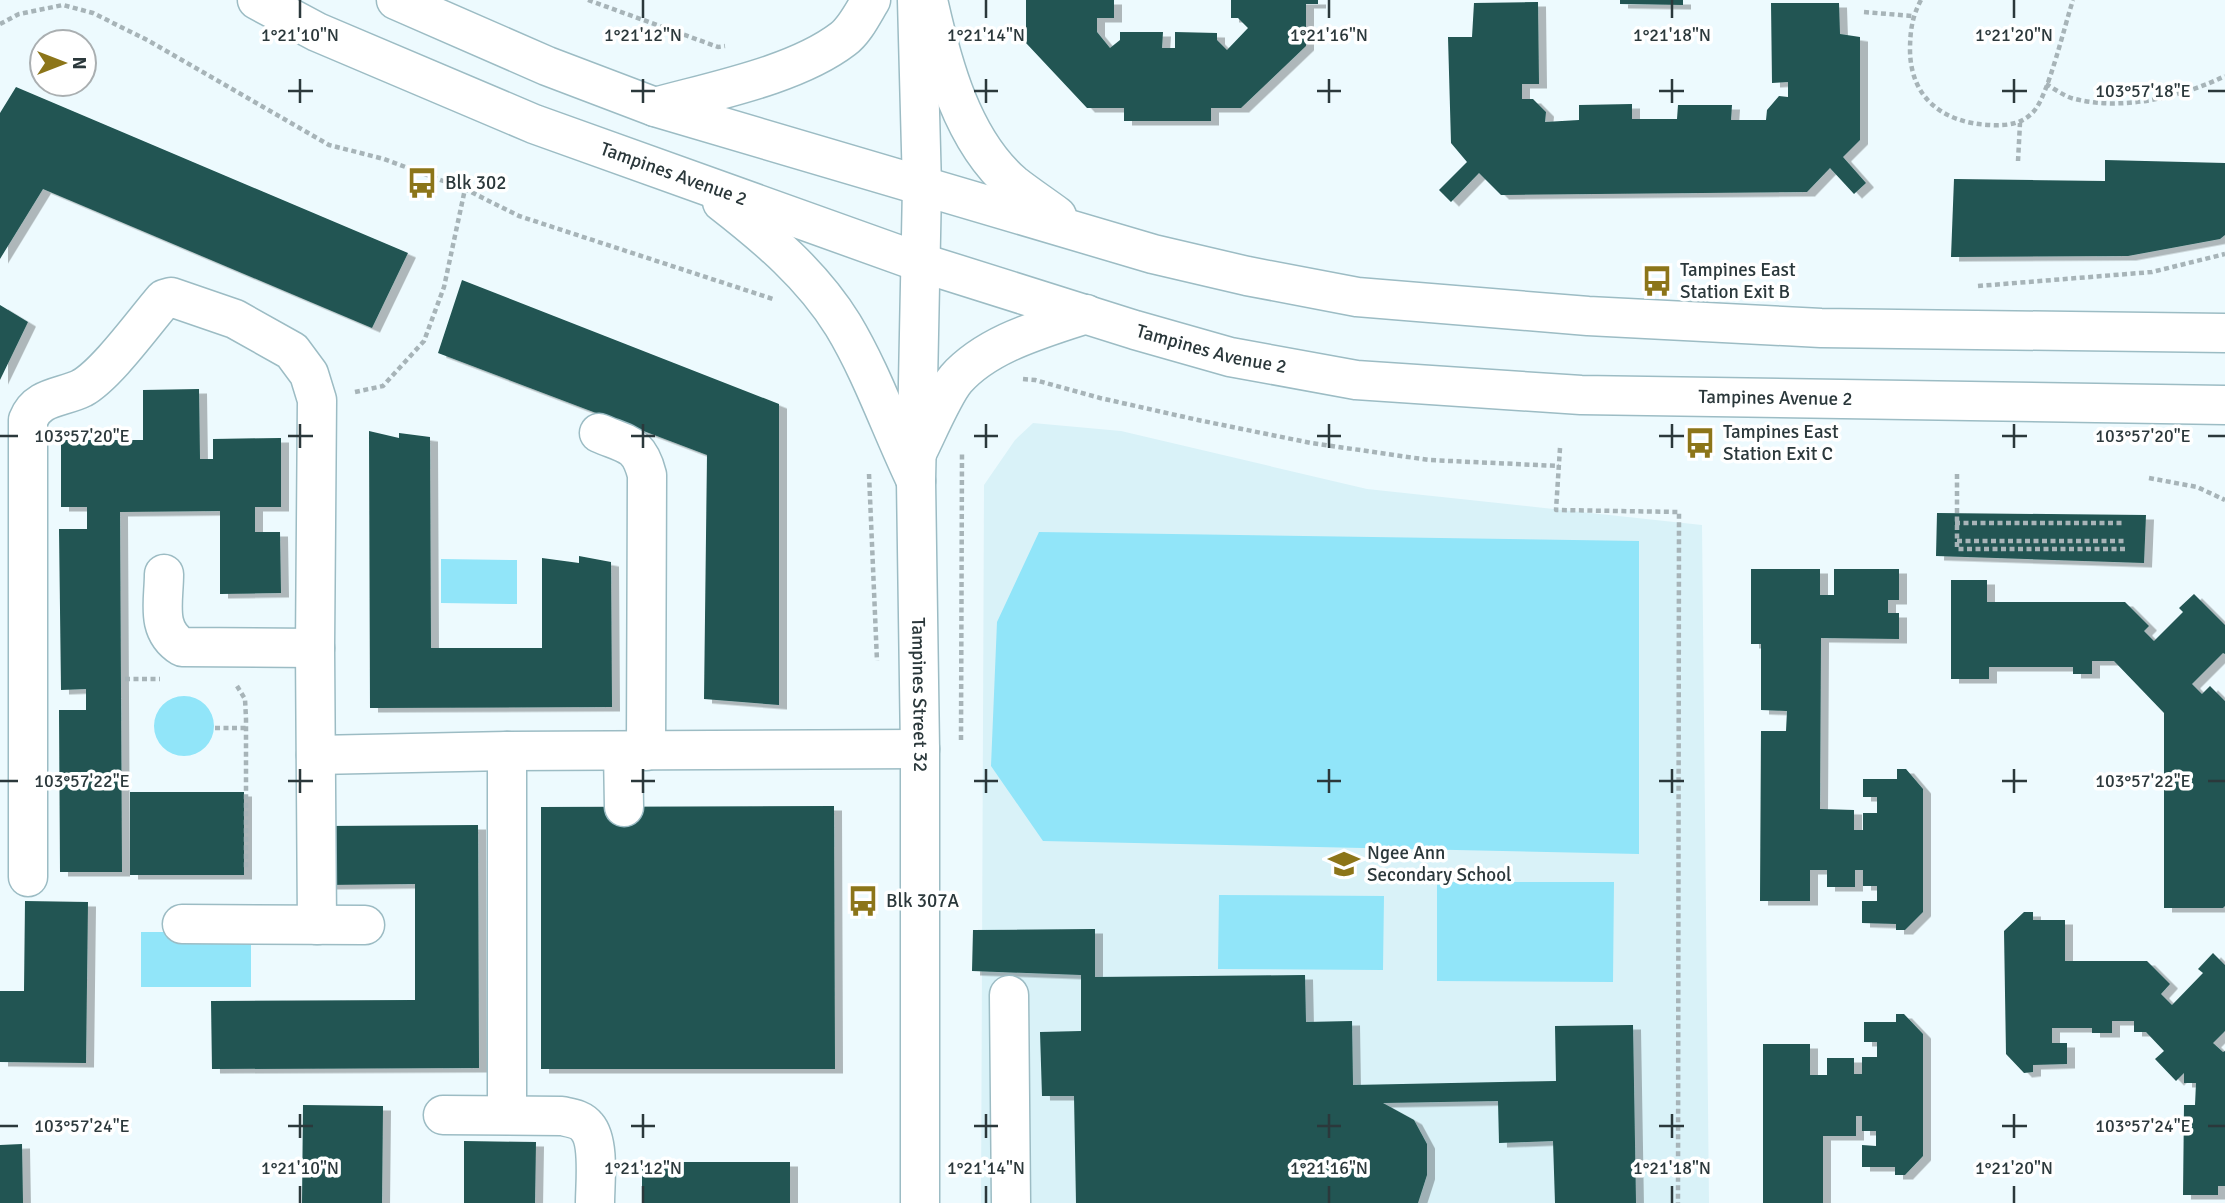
<svg xmlns="http://www.w3.org/2000/svg" width="2225" height="1203" viewBox="0 0 2225 1203" font-family="Signika,sans-serif">
	<style>
		.built { fill: #d9f2f8 }
		.green { fill: #91e5f9 }
		.building { fill: #205552; filter: url(#shadow) }
		.lines { fill: none; stroke-linecap: round; stroke-linejoin: round }
		.minor-casing { stroke: #9cbcc4; stroke-width: 41 }
		.major-casing { stroke: #9cbcc4; stroke-width: 41 }
		.path { stroke: #a7b4b8; stroke-width: 4.5; stroke-dasharray: 5 3.5; stroke-linecap: butt }
		.minor { stroke: #fff; stroke-width: 38 }
		.major { stroke: #fff; stroke-width: 38 }
		.ticks { fill: none; stroke: #2b383b; stroke-width: 2.5 }
		.labels { text-anchor: middle; dominant-baseline: central; stroke-width: 7; stroke-linejoin: round; paint-order: stroke }
		.street-label { font-size: 19px; fill: #2b383b; stroke: #fff }
		.poi-label { font-size: 19px; fill: #2b383b; stroke: #fff; text-anchor: start }
		.ticks-label { font-size: 18px; text-anchor: middle; fill: #2b383b; stroke: #fff; stroke-width: 7; stroke-linejoin: round; paint-order: stroke }
	</style>
	<defs>
		<filter id="shadow"><feDropShadow dx="8" dy="4.5" stdDeviation="0" flood-color="#0004"/></filter>
	</defs>
	<rect width="100%" height="100%" fill="#edfafe"/>
	<path class="built" d="M1033,423l88,8 246,58 335,36 7,678h-728l3,-718 31,-45z"/>
	<path class="green" d="M1039,532l600,9v313l-596,-13 -52,-75 6,-144z
		M441,559l76,1v44l-76,-1z
		M154 726a30 30 0 1 1 60 0a30 30 0 1 1-60 0Z
		M1437,882h177l-1,100 -176,-1z
		M1219,895l165,1 -1,74 -165,-1z
		M141,932h110v55h-110z"/>
	<path class="building" d="M1026,0h88v18h-17v14l13,16 10,-8v-8h43l-1,16h13v-16l42,1v7l10,10 21,-22 -10,-10h-7v-18h87v4h-12v42l-65,62h-30v13h-87v-13h-37l-61,-65z
		M1620,0h63v5l-63,-1z
		M1538,2l1,82h-17v15h11l13,13 -1,10 34,-2v-15l53,-1v15h45l1,-14h54l-1,15h35l1,-10 12,-14 9,1v-15l-16,1 -1,-80h68l1,31 20,3v103l-17,17 23,26 -12,11 -24,-26 -23,24 -306,3 -22,-22 -28,29 -12,-12 28,-28 -16,-19 -3,-106h24l2,-34z
		M16,87l392,166 -36,75 -329,-139 -43,70v-146z
		M2105,160l120,3v72l-5,4 -92,17 -177,1 3,-78 151,2z
		M462,280l317,124v301l-75,-6 3,-244 -269,-102z
		M0,305l28,17 -28,58z
		M199,389l1,70h13v-20l68,-1v69h-26v25h25l1,61 -61,1v-83l-100,1 2,360h-62l-1,-162h27v-21l-25,1 -2,-161h28v-22h-26v-67h82v-50z
		M369,431l30,7v-5l31,4 1,211h111v-90l37,5v-7l32,6 1,145 -242,1z
		M1937,513l209,2 -2,48 -208,-7z
		M1751,569h69v26h14v-26h65v31h-11v13h11v26l-78,-1 -1,171 34,1v20h9v-17h14v-16h-14v-18h34v-10h9l17,20v123l-18,18h-9v-6l-34,-1v-22h15v-15h-14v-16h-8v17h-28v-17h-17v31h-50l1,-170h25l1,-20 -26,-1v-66h-10z
		M1951,580h36v22h138l24,24 -5,5 10,10 29,-29 -4,-4 15,-14 31,31v29l-2,-1 -31,31 10,10 8,-8 15,15v205l-2,2h-59v-195l-50,-52h-22v13h-19v-7h-84v12h-38z
		M130,792h114v83h-114z
		M834,806l1,263h-294v-262z
		M478,825l1,243 -267,1 -1,-68 204,-1v-116l-90,1v-59z
		M25,901l63,1 -2,161 -86,-1v-71h24z
		M2024,912h9v8h32v41h82l23,23 -9,10 11,11 31,-32 -5,-4 15,-16 12,12v66l-12,12 10,9 2,-1v135h-7v9h-35l1,-90h11l1,-22h-12v-10l-8,8 -21,-22 9,-8 -18,-19h-12v-11h-22v12h-20v-5h-40v15h15v21l-34,1v7l-9,1 -18,-19 -2,-123z
		M1095,929v48l210,-2 1,47 46,-1 1,64 203,-4 -1,-55 78,-1 3,178h-81l-2,-62 -54,2 -1,-42 -115,2 31,17 13,24v31l-9,28h-342l-2,-107h-32l-2,-64 41,-1v-56l-109,-4 1,-41z
		M1896,1014h8l19,20v122l-18,19h-10v-8h-33v-22l14,1v-15h-14v-15h-6v20h-33v67h-60v-159h47v31h17v-17h27v16h8v-17h15v-15h-13v-20h32z
		M303,1105l80,1 -1,97h-80z
		M464,1141l72,1 -1,61h-71z
		M22,1144l1,59h-23v-58z
		M642,1162h148v41h-148z"/>
	<g class="lines">
		<defs>
			<g id="minor">
				<path id="s1" d="M917,0l5,187 -6,294 4,268v454"/>
				<path d="M599,433c28,12 40,10 48,42l-1,276"/>
				<path d="M164,574c0,28 -9,56 18,73l133,1"/>
				<path d="M507,751v364"/>
				<path d="M623,751l1,56"/>
				<path d="M316,755l191,-4 413,-2"/>
				<path d="M28,877v-457c9,-24 34,-22 54,-32 25,-14 62,-66 82,-89l7,-2 64,22 57,32 17,23 8,26 -2,248 2,277"/>
				<path d="M182,924l183,1"/>
				<path d="M1009,995l2,208"/>
				<path d="M443,1115l119,1c9,2 19,3 25,11 13,15 8,57 8,76"/>
			</g>
			<g id="major">
				<path id="s2" d="M257,0l60,32 217,92 388,139 213,67 95,27 126,23 225,15 644,10"/>
				<path d="M396,0l151,66 108,41 498,147 94,22 110,21 231,19 233,12 404,5"/>
				<path d="M928,0c14,63 34,140 85,184 14,11 29,21 44,32"/>
				<path d="M655,107c58,-16 141,-32 188,-68 12,-9 20,-26 28,-39"/>
				<path d="M722,202c45,35 90,73 121,123 29,48 48,104 73,156"/>
				<path d="M918,451c9,-18 26,-58 38,-72 32,-36 86,-50 130,-65"/>
			</g>
		</defs>
		<use href="#minor" class="minor-casing"/>
		<use href="#major" class="major-casing"/>
		<path class="path" d="M588,0l130,47 7,-1
			M1921,0c-9,17 -11,31 -11,51 1,49 35,72 80,74 17,1 33,-1 44,-14 14,-15 31,-87 39,-111
			M1864,12l48,4
			M0,24l19,-10 44,-9 30,8 56,28 180,104 55,14 81,30 54,27 254,83
			M2046,84c9,5 19,13 29,15 48,12 107,-2 150,-23
			M2018,161l2,-38
			M1978,286l174,-14 73,-18
			M1023,379l12,1 65,18 98,22 113,23 118,17 130,6
			M355,392l28,-6 41,-45 20,-54 21,-98
			M1560,448l-4,62 123,2 -1,691
			M869,474l8,187
			M1957,474v75h169
			M2149,478l48,9 28,13
			M1955,523h170
			M1957,541h169
			M125,679h35
			M237,686l8,13 1,20v150
			M215,728h31
			M961,740l1,-289"/>
		<use href="#minor" class="minor"/>
		<use href="#major" class="major"/>
	</g>
	<path class="ticks" d="M300,0v18M643,0v18M986,0v18M1329,0v18M1672,0v18M2014,0v18M300,79v24M643,79v24M986,79v24M1329,79v24M1672,79v24M2014,79v24M288,91h25M631,91h24M974,91h24M1317,91h24M1659,91h25M2002,91h25M2208,91h17M300,424v24M643,424v24M986,424v24M1329,424v24M1672,424v24M2014,424v24M0,436h18M288,436h25M631,436h24M974,436h24M1317,436h24M1659,436h25M2002,436h25M2208,436h17M300,769v24M643,769v24M986,769v24M1329,769v24M1672,769v24M2014,769v24M0,781h18M288,781h25M631,781h24M974,781h24M1317,781h24M1659,781h25M2002,781h25M2208,781h17M300,1114v24M643,1114v24M986,1114v24M1329,1114v24M1672,1114v24M2014,1114v24M0,1126h18M288,1126h25M631,1126h24M974,1126h24M1317,1126h24M1659,1126h25M2002,1126h25M2208,1126h17M300,1186v17M643,1186v17M986,1186v17M1329,1186v17M1672,1186v17M2014,1186v17"/>
	<defs>
		<symbol id="bus-bare" viewBox="-9 -9 18 18"><path d="M-5-6H5V4H4V6H2V4H-2V6H-4V4H-5ZM-3.5-4V0h7V-4ZM-3.5 1.2v1.5H-2V1.2ZM2 1.2v1.5H3.5V1.2Z" fill="#8c7519" stroke="#fff" stroke-width="2.5" paint-order="stroke"/></symbol>
		<symbol id="school-bare" viewBox="-9 -9 18 18"><path d="M0-5L7-2L0 1L-7-2ZM-4 1L0 2.5L4 1V4Q0 6-4 4Z" fill="#8c7519" stroke="#fff" stroke-width="2.5" paint-order="stroke"/></symbol>
	</defs>
	<g fill-rule="evenodd">
		<use href="#bus-bare" x="400" y="161" width="44" height="44"/>
		<use href="#bus-bare" x="1635" y="259" width="44" height="44"/>
		<use href="#bus-bare" x="1678" y="421" width="44" height="44"/>
		<use href="#school-bare" x="1322" y="842" width="44" height="44"/>
		<use href="#bus-bare" x="841" y="879" width="44" height="44"/>
	</g>
	<g class="labels">
		<g class="street-label">
			<text stroke="none"><textPath href="#s2" startOffset="452">Tampines Avenue 2</textPath></text>
			<text stroke="none"><textPath href="#s2" startOffset="1018">Tampines Avenue 2</textPath></text>
			<text stroke="none"><textPath href="#s2" startOffset="1586">Tampines Avenue 2</textPath></text>
			<text stroke="none"><textPath href="#s1" startOffset="695">Tampines Street 32</textPath></text>
		</g>
		<g class="poi-label">
			<text x="445" y="183">Blk 302</text>
			<text x="1680" y="270">Tampines East<tspan x="1680" dy="22">Station Exit B</tspan></text>
			<text x="1723" y="432">Tampines East<tspan x="1723" dy="22">Station Exit C</tspan></text>
			<text x="1367" y="853">Ngee Ann<tspan x="1367" dy="22">Secondary School</tspan></text>
			<text x="886" y="901">Blk 307A</text>
		</g>
	</g>
	<g class="ticks-label">
		<text x="300" y="41">1°21'10"N</text>
		<text x="643" y="41">1°21'12"N</text>
		<text x="986" y="41">1°21'14"N</text>
		<text x="1329" y="41">1°21'16"N</text>
		<text x="1672" y="41">1°21'18"N</text>
		<text x="2014" y="41">1°21'20"N</text>
		<text x="2143" y="97">103°57'18"E</text>
		<text x="2143" y="442">103°57'20"E</text>
		<text x="82" y="442">103°57'20"E</text>
		<text x="2143" y="787">103°57'22"E</text>
		<text x="82" y="787">103°57'22"E</text>
		<text x="2143" y="1132">103°57'24"E</text>
		<text x="82" y="1132">103°57'24"E</text>
		<text x="300" y="1174">1°21'10"N</text>
		<text x="643" y="1174">1°21'12"N</text>
		<text x="986" y="1174">1°21'14"N</text>
		<text x="1329" y="1174">1°21'16"N</text>
		<text x="1672" y="1174">1°21'18"N</text>
		<text x="2014" y="1174">1°21'20"N</text>
	</g>
	<g transform="translate(63 63) rotate(90)"><circle r="33" fill="#ffffff" stroke="#aaafb1" stroke-width="2"/>
	<path d="M0-5L12 26L0 18L-12 26Z" fill="#8c7519"/>
	<text y="-10" font-size="19" font-weight="bold" text-anchor="middle" fill="#2b383b">N</text>
	</g>
</svg>
